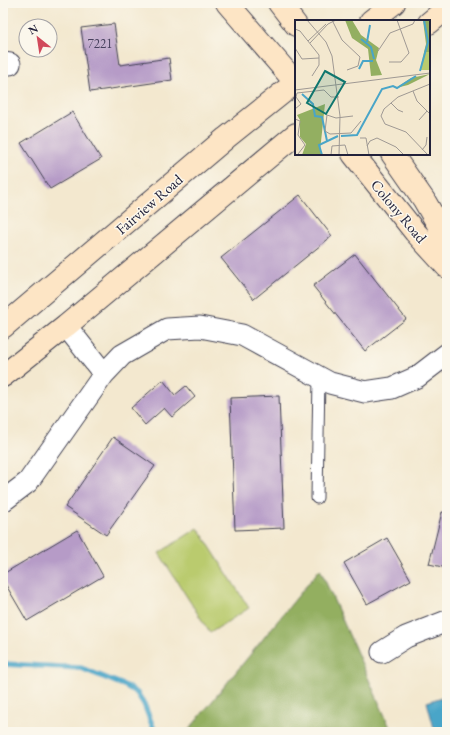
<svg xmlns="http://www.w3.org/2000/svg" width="450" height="735" viewBox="0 0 450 735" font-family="'EB Garamond',serif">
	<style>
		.green { fill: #bacb6e; stroke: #6e7654 }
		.forest { fill: #93af61; stroke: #5a684e }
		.water { fill: #49a5c8; stroke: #366482 }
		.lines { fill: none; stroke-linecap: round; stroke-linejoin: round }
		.stream { stroke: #49a5c8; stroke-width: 5.5 }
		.building { fill: #b69bc7 }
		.service-casing { stroke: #414051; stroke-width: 13 }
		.minor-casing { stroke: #414051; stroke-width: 23 }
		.secondary-casing { stroke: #414051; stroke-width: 24 }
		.service { stroke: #fff; stroke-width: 11 }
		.minor { stroke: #fff; stroke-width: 21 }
		.secondary { stroke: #fde5c5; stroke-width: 22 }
		.labels { text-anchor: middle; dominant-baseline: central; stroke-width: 3; stroke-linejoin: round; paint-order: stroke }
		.number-label { font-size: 13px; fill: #47405e }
		.street-label { font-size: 15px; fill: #22223b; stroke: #fbf7ec }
		.inset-river { fill: none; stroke: #49a5c8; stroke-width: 2 }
		.inset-road { fill: none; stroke: #9f9994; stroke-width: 1 }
		.view { fill: #0f766e; fill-opacity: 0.15; stroke: #0f766e; stroke-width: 2 }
		.inset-edge { fill: none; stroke: #22223b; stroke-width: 2 }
	</style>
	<rect width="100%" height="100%" fill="#fbf7ec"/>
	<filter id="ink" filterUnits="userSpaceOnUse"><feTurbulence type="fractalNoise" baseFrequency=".025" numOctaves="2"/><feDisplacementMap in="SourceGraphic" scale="8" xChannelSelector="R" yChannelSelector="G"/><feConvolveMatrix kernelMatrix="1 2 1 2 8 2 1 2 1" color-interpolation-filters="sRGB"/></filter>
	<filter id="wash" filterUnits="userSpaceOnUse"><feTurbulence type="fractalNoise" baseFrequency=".012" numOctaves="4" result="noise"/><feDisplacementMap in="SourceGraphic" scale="16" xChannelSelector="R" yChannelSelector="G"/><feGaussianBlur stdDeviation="0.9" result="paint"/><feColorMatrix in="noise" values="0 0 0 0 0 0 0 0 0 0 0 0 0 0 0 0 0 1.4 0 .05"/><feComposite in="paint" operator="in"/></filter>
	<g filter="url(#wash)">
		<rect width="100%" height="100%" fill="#f3e8cf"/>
		<path class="green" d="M198,528l51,80 -39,25 -51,-80z"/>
		<path class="forest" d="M320,569l72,163h-205z"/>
		<path class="water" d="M442,697l3,10 2,1v24h-12l-8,-30z"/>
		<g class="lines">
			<path class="stream" d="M3,664l78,4 45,18 11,7 7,11 11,28"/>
		</g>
		<g id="blocks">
			<path class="building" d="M114,24l6,41 49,-7 3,22 -82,12 -9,-64z
				M72,112l29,47 -51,30 -29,-46z
				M300,195l32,41 -78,63 -33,-41z
				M355,254l51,65 -41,32 -52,-65z
				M163,380l12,15 11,-9 9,11 -23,20 -8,-9 -19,17 -14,-17z
				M279,396l5,132 -49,2 -5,-132z
				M113,437l42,29 -49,69 -41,-28z
				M442,512l5,1v55l-18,-4z
				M77,530l26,46 -76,45 -24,-41v-6z
				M387,538l24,42 -44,24 -23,-41z"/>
		</g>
	</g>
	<g filter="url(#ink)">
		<use href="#blocks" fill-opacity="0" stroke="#414051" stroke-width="1"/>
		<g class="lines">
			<defs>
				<path id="service" d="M317,498l2,-121"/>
				<path id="minor" d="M3,63l7,1
					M66,326l38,48
					M3,501l25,-19 76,-108 18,-19 45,-26 33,-2 42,8 88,48 35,9 27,-4 25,-11 30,-23
					M382,652l24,-15 41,-16"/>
				<path id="secondary" d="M227,3l69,80
					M279,3l17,22
					M371,21l23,-18
					M429,23l18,-15
					M353,154l62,78 32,35
					M392,154l32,46 23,40
					M3,327l223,-189 70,-56
					M3,376l63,-50 230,-192"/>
			</defs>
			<use href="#service" class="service-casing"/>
			<use href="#minor" class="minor-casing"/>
			<use href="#secondary" class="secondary-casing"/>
			<use href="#service" class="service"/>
			<use href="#minor" class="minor"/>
			<use href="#secondary" class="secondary"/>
		</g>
	</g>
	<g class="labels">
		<g class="number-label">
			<text x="100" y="43">7221</text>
		</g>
		<g class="street-label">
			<text transform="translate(149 204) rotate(-41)">Fairview Road</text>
			<text transform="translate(399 211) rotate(50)">Colony Road</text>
		</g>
	</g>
	<g transform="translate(295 20)">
		<rect width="135" height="135" fill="#f3e8cf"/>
		<path d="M129,32h6v18h-10z" fill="#bacb6e"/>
		<path d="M50,0h7l9,15 18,13 -3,12 6,15 -11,1 -3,-27 -16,-11zM128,0h7v32h-6l2,-8zM135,54l-22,11 -12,3 15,-10zM30,84l-5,47 2,4h-20l4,-11 -6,-7v-17l-3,-5z" fill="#93af61"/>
		<path class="inset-river" d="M66,19l10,8 3,12M72,22l3,-17M64,49l4,-8h10M125,51l8,-29 -4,-22M7,74l11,10 2,12 7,1 5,24M46,116l16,-1 25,-46 11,-3 4,2 19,-12M27,135l-3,-10 19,-9"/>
		<path class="inset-road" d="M12,0l19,22 6,14 8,60 -1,39M37,0l10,20 18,17 -2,9 -11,4M0,9l5,2 19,24v10l-7,11M13,21l18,-17M15,23l18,-19 8,-4M0,28l7,11 17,-1M83,31l12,-18 23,-9 2,-4M94,42h12l8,-9 -12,-33M0,70l135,-17M118,71l4,10 13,13M96,83l7,7 5,2M0,89l6,-5 -5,-7 1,-4 27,-3 7,7h8M58,96l-17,2 -9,-3 -2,16 5,3 21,-1 10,-12M0,99l5,2 -2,14 7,10 -7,9M124,100l8,-9M65,118h6l3,17M72,126l3,-5 7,-3 19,9 8,8M127,130l4,-5 1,-8M36,135l1,-9 13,-1 3,10M133,135l-22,-23 -21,-8 -4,-8 3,-7 14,-12 32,-13"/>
		<path class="view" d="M30,51l20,11 -19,32 -19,-11z"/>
		<rect width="135" height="135" class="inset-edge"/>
	</g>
	<rect width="450" height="735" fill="none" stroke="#fbf7ec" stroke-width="16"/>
	<g transform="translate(38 38) rotate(330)"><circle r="19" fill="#fbf7ec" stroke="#a4a2a5"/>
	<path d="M0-3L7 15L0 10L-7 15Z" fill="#d1495b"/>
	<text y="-6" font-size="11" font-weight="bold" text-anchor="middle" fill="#22223b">N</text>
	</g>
</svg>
